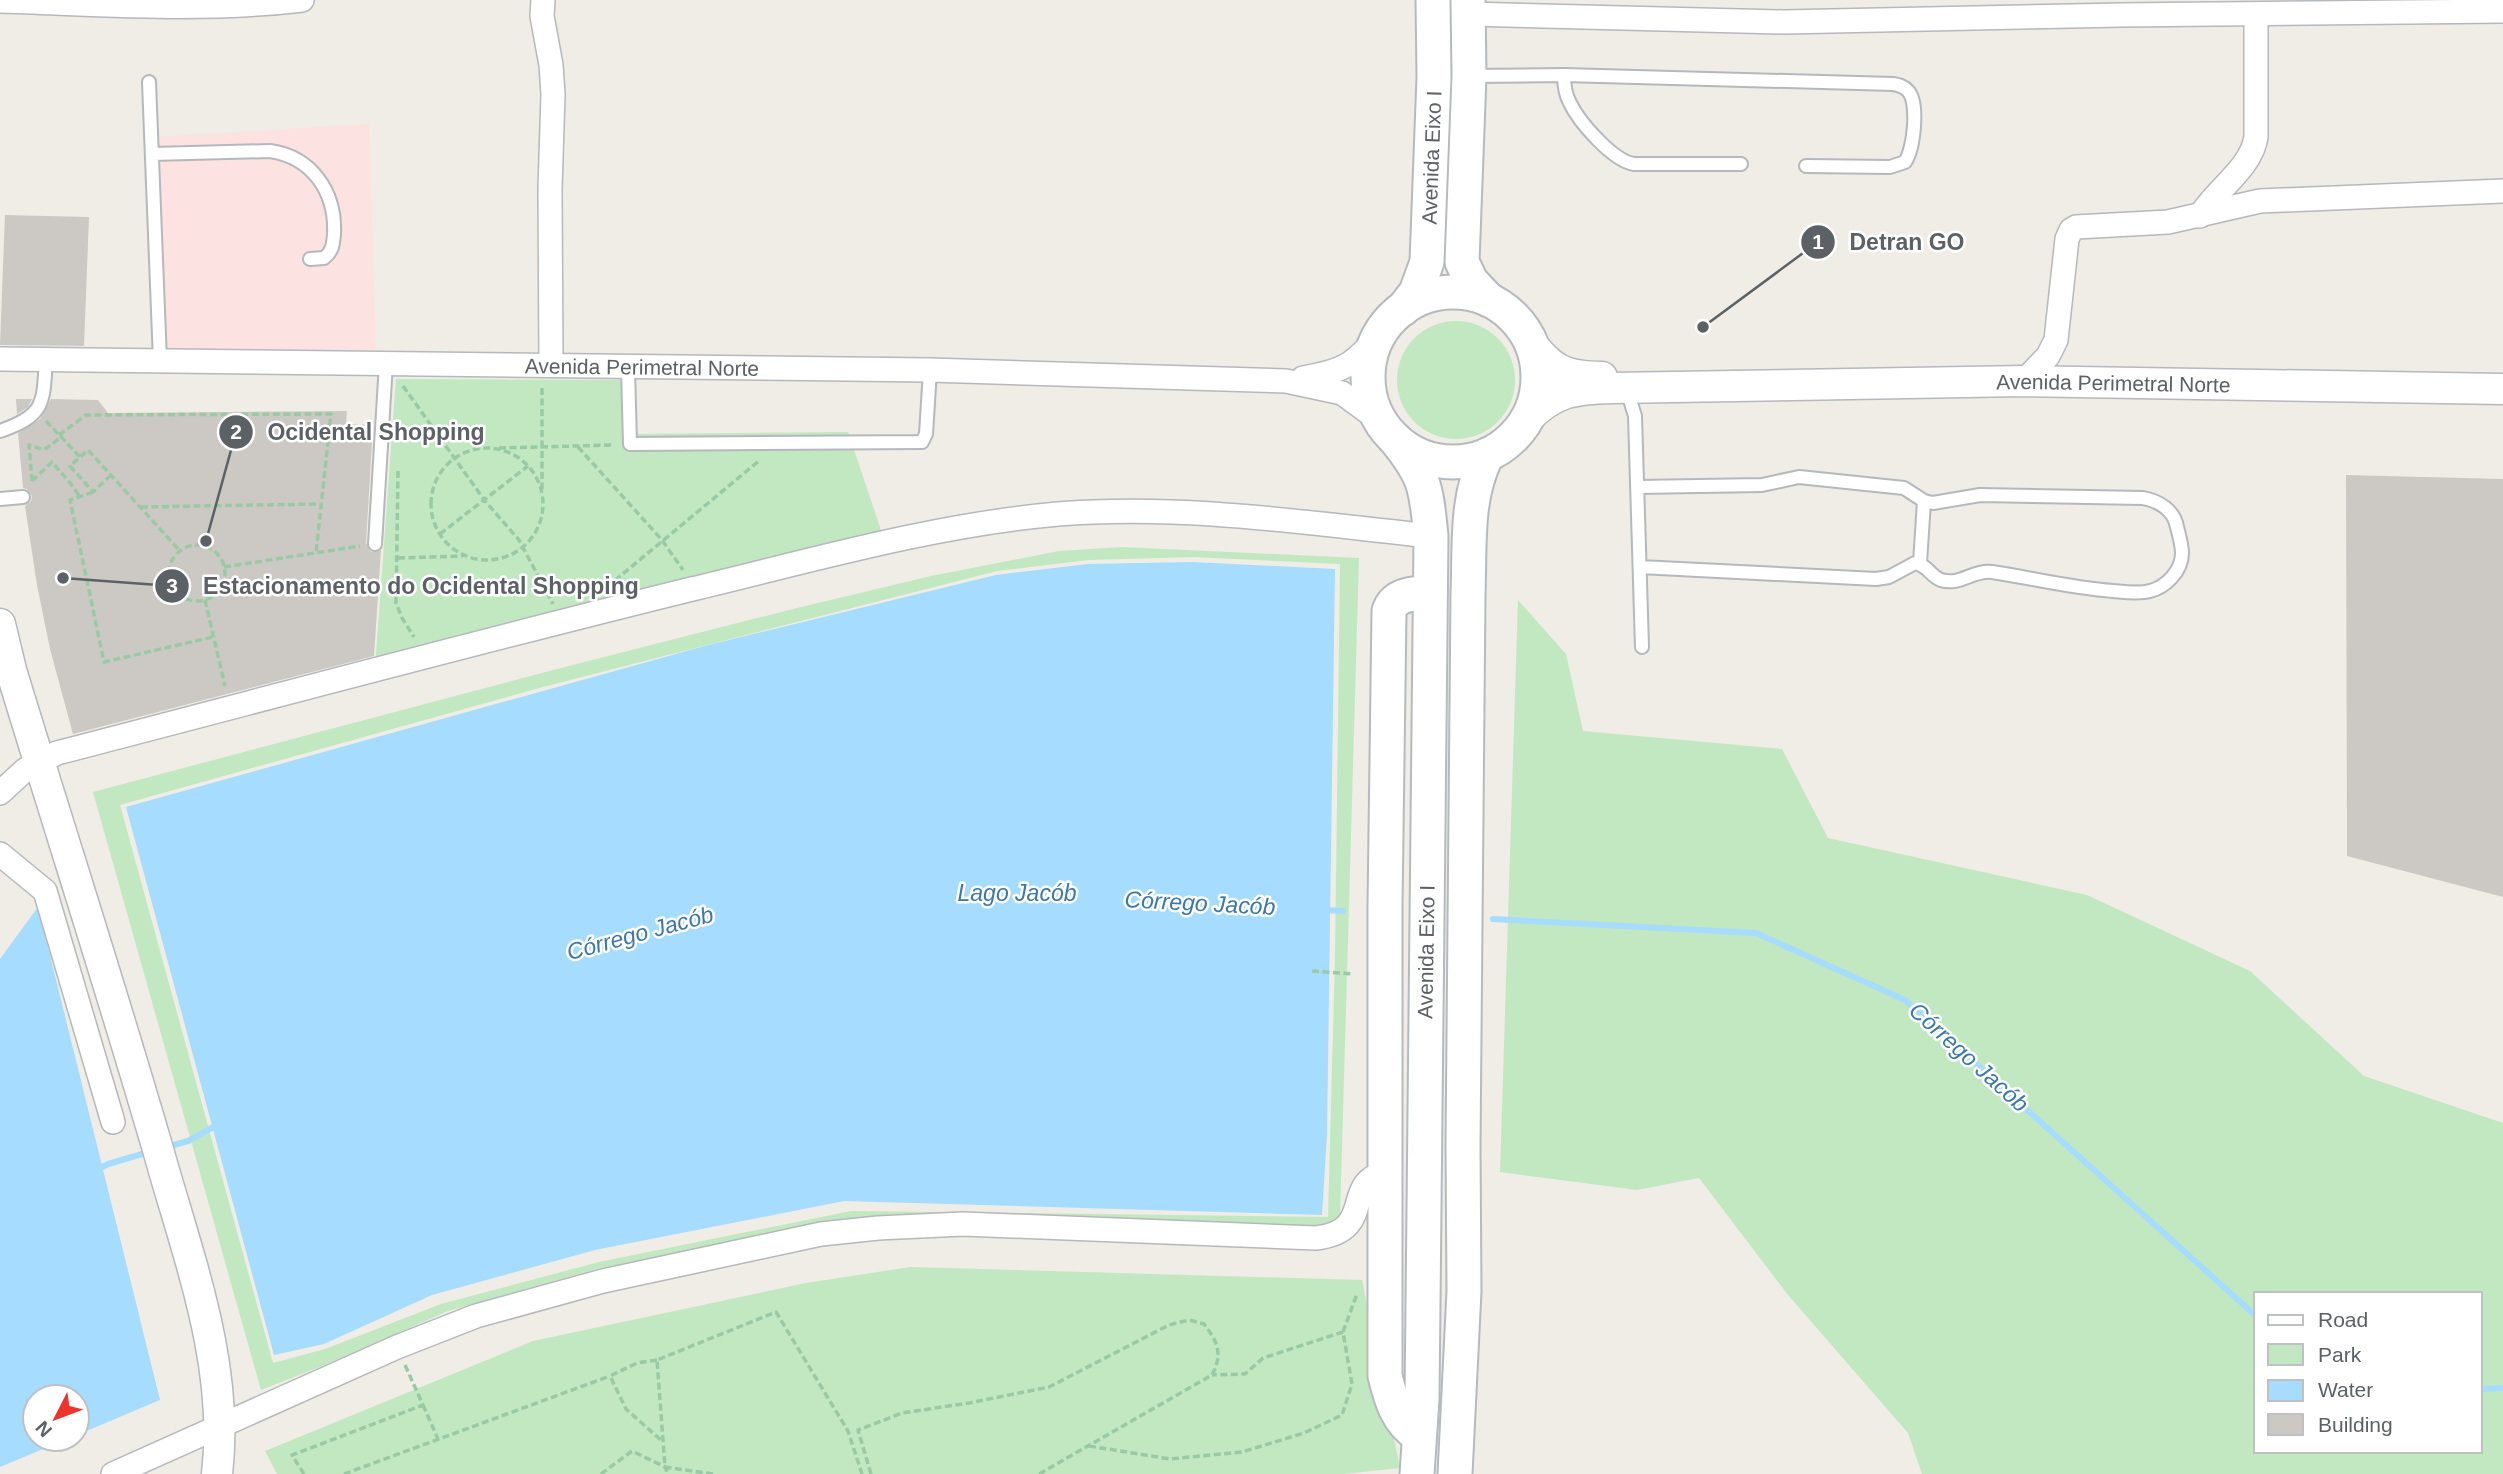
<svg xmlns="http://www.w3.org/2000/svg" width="2503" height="1474" viewBox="0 0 2503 1474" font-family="Helvetica,sans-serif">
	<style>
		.medical { fill: #fce2e1 }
		.green { fill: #c2e8c1; fill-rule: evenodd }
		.water { fill: #a5dcff }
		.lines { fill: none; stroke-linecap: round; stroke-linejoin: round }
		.stream { stroke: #a5dcff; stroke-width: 6 }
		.building { fill: #ccc9c4 }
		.service-casing { stroke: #b5b8bc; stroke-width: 16 }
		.minor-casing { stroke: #b5b8bc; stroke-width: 26 }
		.tertiary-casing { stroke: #b5b8bc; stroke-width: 33 }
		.secondary-casing { stroke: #b6babf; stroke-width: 37 }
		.path { stroke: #99c9a5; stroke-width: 3.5; stroke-dasharray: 7 3.5; stroke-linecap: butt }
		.service { stroke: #fff; stroke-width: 12 }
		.minor { stroke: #fff; stroke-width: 23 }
		.tertiary { stroke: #fff; stroke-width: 30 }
		.secondary { stroke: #fff; stroke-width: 33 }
		.labels { text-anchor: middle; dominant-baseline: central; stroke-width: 5; stroke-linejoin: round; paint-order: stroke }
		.street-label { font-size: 21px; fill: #5c6166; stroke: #fff }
		.water-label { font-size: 23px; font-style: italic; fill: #3c77ac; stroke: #fff }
		.leader { fill: none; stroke: #5c6166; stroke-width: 2.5 }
		.callout-dot { fill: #5c6166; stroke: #fff; stroke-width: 2.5 }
		.mark-label { font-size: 21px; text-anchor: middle; font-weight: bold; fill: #fff }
		.callout-label { font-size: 23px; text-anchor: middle; font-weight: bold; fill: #5c6166; stroke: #fff; stroke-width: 5; stroke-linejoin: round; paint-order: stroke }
	</style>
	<rect width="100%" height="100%" fill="#efede5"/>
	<path class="medical" d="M369,124l7,228 -212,-1 -11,-214z"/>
	<path class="green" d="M1397 380a59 59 0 1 1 118 0a59 59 0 1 1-118 0Z
		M396,379l227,1 9,54 216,-2 34,101 -507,134z
		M1122,547l237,11 -19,659 -9,12 -480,-6 -251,45 -152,43 -116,51 -71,28 -168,-598 464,-123 236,-60 138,-33 128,-25zM1194,557l146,7 -5,394 -7,259 -477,-6 -252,51 -158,42 -116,45 -52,14 -153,-558 423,-118 454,-116 92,-11z
		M1518,600l48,54 17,77 199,18 46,89 259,57 163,76 114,105 139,47v351h-581l-14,-41 -120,-138 -89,-117 -62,12 -137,-18zM2256,1294h224v157h-224z
		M910,1267l452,13 38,188 -56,6h-1067l-12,-23 268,-110 273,-58z"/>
	<path class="water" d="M1192,562l143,7 -8,566 -5,80 -478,-14 -249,49 -163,45 -108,49 -50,11 -148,-548 582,-162 288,-70 92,-11z
		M38,907l122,493 -83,35v-38h-42v42h32l-67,28v-508z"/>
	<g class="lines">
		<path class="stream" d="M1325,910l18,1
			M1493,919l263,14 149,67 351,316
			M167,1147l21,-6 29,-16
			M97,1170l11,-6 41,-12
			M2480,1389l23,-1"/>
	</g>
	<path class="building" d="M5,215l84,2 -5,129 -84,-1z
		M16,399h16l-4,8 -11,7z
		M51,399l47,1 10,13 239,-2 -1,13 27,1 -7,118 5,9 10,-2 -7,106 -301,78 -23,-85 -13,-64 -12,-79 6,-5 1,-5 -5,-7 -4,-1 -5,-55 22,-14z
		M2346,475l157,4v418l-156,-41z"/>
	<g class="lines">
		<defs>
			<path id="service" d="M1564,75c0,10 1,19 6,28 9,19 43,58 64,61h107
				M1469,76l95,-1 329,9c6,1 11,2 15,7 11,11 6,58 -3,71l-15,5 -84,-1
				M149,82l11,279
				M152,154l118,-3c42,6 66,41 64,83 -1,10 -1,17 -10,24l-14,1
				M628,368l2,76 292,-2 4,-8 4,-64
				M1627,390l8,26 7,231
				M0,431c46,-16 43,-28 46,-72
				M1637,487l125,-2 37,-8 105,11 20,13 9,2 47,-8 163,3c16,3 31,12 34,29 2,8 5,18 5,26 0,18 -16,34 -32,38 -12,3 -25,1 -37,0 -42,-3 -81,-13 -121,-19 -20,-2 -32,14 -51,8 -11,-4 -13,-15 -26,-17l-26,14 -13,2 -236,-12
				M0,499l23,-2
				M375,544l11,-181
				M1920,563l4,-62"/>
			<g id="minor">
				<path d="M543,0l-1,16 9,49 2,29 -3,95 1,176"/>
				<path d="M0,1c100,3 202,11 302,-1"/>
				<path d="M1468,14l316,8 337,-7 382,-4"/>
				<path d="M2200,216c16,-27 51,-47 56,-79v-122"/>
				<path id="s1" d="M0,359l930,11 356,11 56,12 41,30"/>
				<path d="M1303,378c41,-7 48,-12 76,-42"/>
				<path d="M2024,381l24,-25 8,-16 11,-101 4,-9 5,-3 92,-5 92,-21 243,-10"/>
				<path d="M0,793l25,-23 32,-17c212,-55 423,-112 635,-164 121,-29 242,-64 366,-75 126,-10 248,9 373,22"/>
				<path d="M0,854l45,37 68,231"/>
				<path d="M113,1474l284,-127 79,-31 127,-35 218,-47 57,-6 85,-4 353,14c61,-7 25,-56 69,-65"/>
			</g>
			<g id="tertiary">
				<path d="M1529,340c22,30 36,37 73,37"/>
				<path id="s2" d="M1527,419c28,-28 47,-30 86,-31l411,-7 479,8"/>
				<path d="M0,624l11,46c49,161 101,321 148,483 29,104 71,211 58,321"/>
			</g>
			<g id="secondary">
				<path d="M1468,0l1,76 -7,186 9,19 18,19"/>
				<circle cx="1453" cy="377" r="85"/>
				<path id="s3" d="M1403,309l13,-17 11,-30 7,-185 -1,-77"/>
				<path d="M1395,439c31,38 31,49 36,97l-9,863 -5,75"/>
				<path d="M1419,1436c-22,-14 -28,-36 -34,-60v-470l4,-295c6,-18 25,-17 41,-19"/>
				<path d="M1455,1474l9,-183 -1,-145 5,-552c2,-47 -3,-96 19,-139"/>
			</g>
		</defs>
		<use href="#service" class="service-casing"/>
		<use href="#minor" class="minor-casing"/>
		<use href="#tertiary" class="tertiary-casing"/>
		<use href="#secondary" class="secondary-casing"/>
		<path class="path" d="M403,386l82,115 34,39 34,64
			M542,388v101
			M46,421l34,36
			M59,435l27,-20 245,-1 -15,139
			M578,447l84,93 21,30
			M499,448l115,-3
			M431 504a56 56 0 1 1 112 0a56 56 0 1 1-112 0Z
			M398,471l-2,132 6,15 12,19
			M111,475l-18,17 -23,-26 18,-16 92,101
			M32,481l-3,-36 15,5 17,-13
			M32,481l20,-19 19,22 9,13
			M93,492l-23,8 34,162 109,-25
			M141,507l179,-3
			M440,534l88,-68
			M169 573a28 28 0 1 1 56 0a28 28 0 1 1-56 0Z
			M398,558l65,-2
			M224,567l136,-21
			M607,587l153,-127
			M205,600l20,86
			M1312,971l41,3
			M1343,1332l14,-38
			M657,1360l-20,3 -27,13 16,33 36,32
			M423,1405l15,34
			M1089,1446l81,13 72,-7 62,-19 38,-18 10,-31 -9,-52 -80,26 -18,16 -33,1
			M304,1474l-12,-19 131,-50 -18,-40
			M344,1474l266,-98
			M601,1474l31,-23 33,16 3,7
			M713,1474l-48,-7 -8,-107 119,-48 72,119 14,43
			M871,1474l-13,-44 44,-17 67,-10 80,-16 120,-62 20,-5 15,4c14,18 19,30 8,51l-173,99"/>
		<use href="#service" class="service"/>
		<use href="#minor" class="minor"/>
		<use href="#tertiary" class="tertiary"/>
		<use href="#secondary" class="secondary"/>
	</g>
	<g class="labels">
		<g class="street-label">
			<text stroke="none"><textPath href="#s3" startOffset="158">Avenida Eixo I</textPath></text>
			<text stroke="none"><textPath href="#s1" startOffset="642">Avenida Perimetral Norte</textPath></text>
			<text stroke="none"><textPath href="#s2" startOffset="595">Avenida Perimetral Norte</textPath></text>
			<text transform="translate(1426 952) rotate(-89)">Avenida Eixo I</text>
		</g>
		<g class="water-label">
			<text x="1017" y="893">Lago Jacób</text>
			<text transform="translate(1200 903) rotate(3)">Córrego Jacób</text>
			<text transform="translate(640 933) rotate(-15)">Córrego Jacób</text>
			<text transform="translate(1969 1057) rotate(42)">Córrego Jacób</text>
		</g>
	</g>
	<path class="leader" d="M1703 327L1818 242M206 541L236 432M63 578L172 586"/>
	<g class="callout-dot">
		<circle cx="1703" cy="327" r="7"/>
		<circle cx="206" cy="541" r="7"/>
		<circle cx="63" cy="578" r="7"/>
		<circle cx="1818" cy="242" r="18"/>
		<circle cx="236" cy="432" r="18"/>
		<circle cx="172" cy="586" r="18"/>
	</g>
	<g class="mark-label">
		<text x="1818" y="249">1</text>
		<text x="236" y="439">2</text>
		<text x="172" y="593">3</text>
	</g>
	<g class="callout-label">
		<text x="1907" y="250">Detran GO</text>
		<text x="376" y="440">Ocidental Shopping</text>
		<text x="421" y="594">Estacionamento do Ocidental Shopping</text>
	</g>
	<rect x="2254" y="1292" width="228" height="161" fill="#ffffff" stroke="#bec0c2" stroke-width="2"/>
	<rect x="2268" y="1315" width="35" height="10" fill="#ffffff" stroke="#bec0c2" stroke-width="2"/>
	<text x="2318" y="1327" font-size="21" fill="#5c6166">Road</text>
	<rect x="2268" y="1344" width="35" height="21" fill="#c2e8c1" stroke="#bec0c2" stroke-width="2"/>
	<text x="2318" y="1362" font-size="21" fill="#5c6166">Park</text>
	<rect x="2268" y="1380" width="35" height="21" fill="#a5dcff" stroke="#bec0c2" stroke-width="2"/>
	<text x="2318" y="1397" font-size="21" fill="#5c6166">Water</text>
	<rect x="2268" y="1414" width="35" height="21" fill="#ccc9c4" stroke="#bec0c2" stroke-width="2"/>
	<text x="2318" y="1432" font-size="21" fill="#5c6166">Building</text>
	<g transform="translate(56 1418) rotate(228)"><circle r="33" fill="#ffffff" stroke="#bec0c2" stroke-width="2"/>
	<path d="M0-5L12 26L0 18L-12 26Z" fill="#ee332c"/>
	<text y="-10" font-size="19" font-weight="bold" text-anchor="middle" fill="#5c6166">N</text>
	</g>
</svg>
